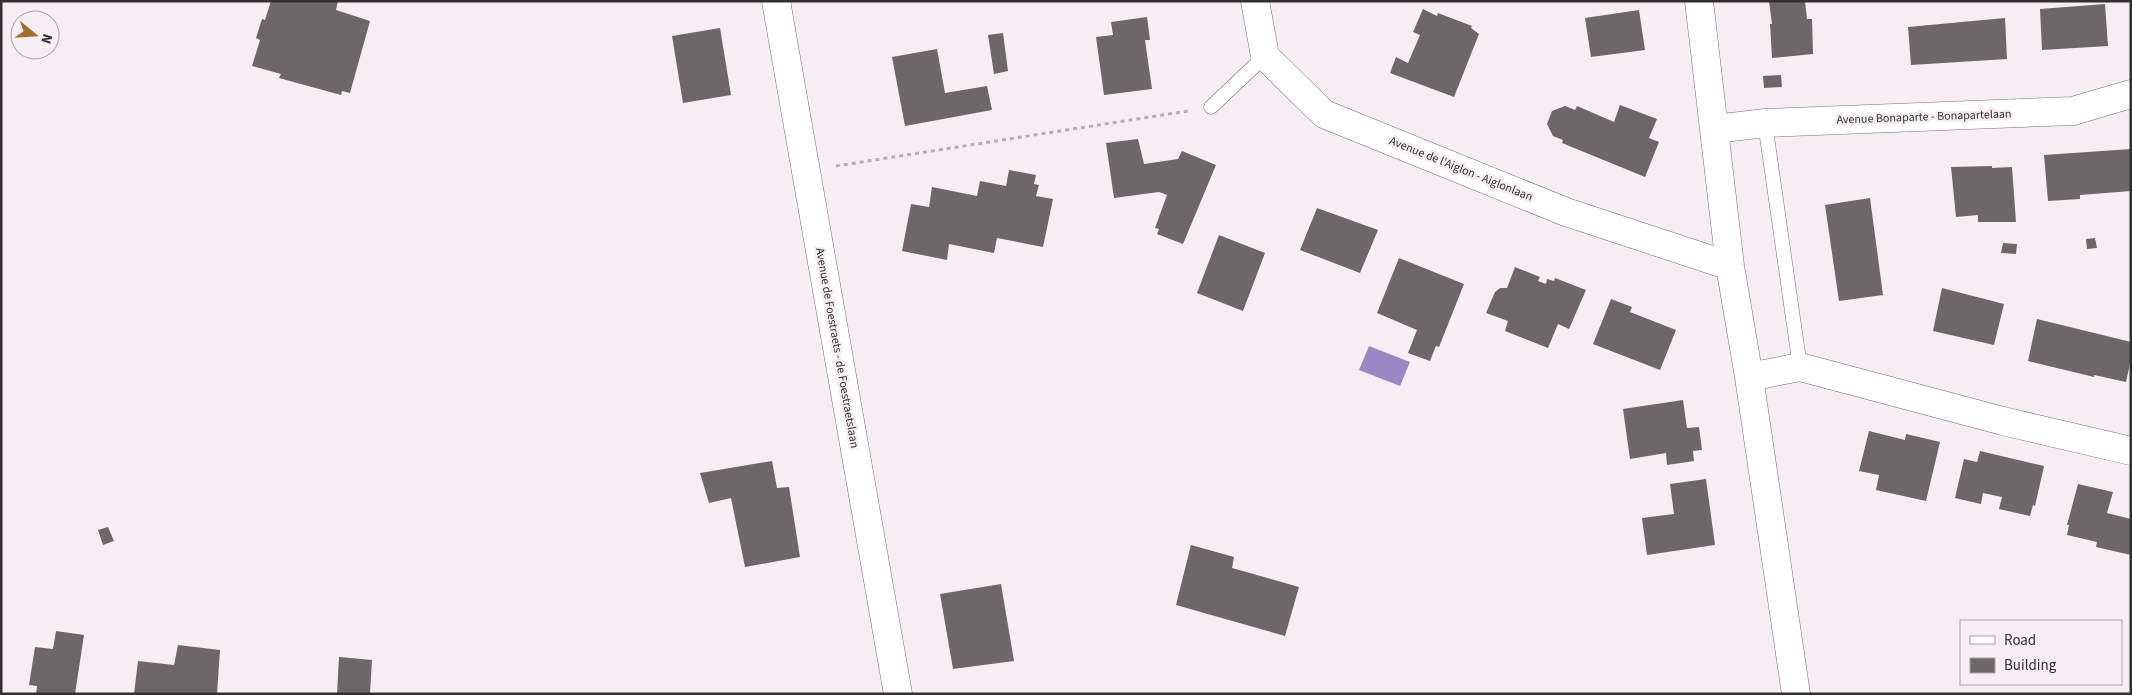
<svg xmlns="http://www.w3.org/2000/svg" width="2132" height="695" viewBox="0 0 2132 695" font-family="'Source Sans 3',sans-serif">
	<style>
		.water { fill: #9b87c3 }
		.building { fill: #6c6769 }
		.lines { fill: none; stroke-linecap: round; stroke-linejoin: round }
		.service-casing { stroke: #726e71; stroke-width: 15 }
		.minor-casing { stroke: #726e71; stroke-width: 29 }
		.path { stroke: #b4afb2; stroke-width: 3; stroke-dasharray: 4 4; stroke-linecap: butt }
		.service { stroke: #fff; stroke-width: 14 }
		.minor { stroke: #fff; stroke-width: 28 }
		.labels { text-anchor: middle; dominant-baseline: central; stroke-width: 5; stroke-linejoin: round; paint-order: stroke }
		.street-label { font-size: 12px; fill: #323031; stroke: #f5eff3 }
	</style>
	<rect width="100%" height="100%" fill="#f5eff3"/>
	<path class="water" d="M1369,346l41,16 -10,24 -41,-16z"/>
	<path class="building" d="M271,1h67l-2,9 34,11 -20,72 -8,-2 -1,4 -62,-17 2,-4 -29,-8 8,-26 -4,-2 6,-19 3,1z
		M1769,1h36l2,18h5l1,35 -41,4 -2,-34h2z
		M2105,4l3,42 -66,4 -2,-41z
		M1423,9l14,7 1,-3 34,13 -1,2 8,6 -25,63 -64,-24 6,-16 12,6 12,-28 -7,-3z
		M1639,10l6,40 -54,7 -6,-39z
		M1147,17l3,23h-5l7,49 -48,6 -8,-58 17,-2 -2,-13z
		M2005,18l2,41 -96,6 -3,-38z
		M720,28l11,67 -48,8 -11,-67z
		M1003,33l5,38 -14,3 -6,-39z
		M937,49l8,44 42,-7 5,24 -87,16 -13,-69z
		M1781,75l1,12 -18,1 -1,-12z
		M1620,105l37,14 -8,19 10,4 -14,35 -83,-34 1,-3 -10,-4 -6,-12 5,-13 13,-5 10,4 2,-4 37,16z
		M1138,139l6,25 34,-5 4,-8 34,14 -33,79 -26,-10 2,-5 -4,-1 12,-33 -8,-3 -45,6 -8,-55z
		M2131,149v42l-51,4v4l-32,2 -4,-46z
		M1992,166v2l20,-1 4,55h-38v-7l-22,2 -5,-50z
		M1009,170l27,5 -2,9 5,1 -3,11 17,3 -10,48 -46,-9 -3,15 -45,-9 -2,16 -45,-9 9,-47 18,3 3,-20 45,9 3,-15 26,5z
		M1870,198l13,97 -44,6 -14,-96z
		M1317,208l61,22 -18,43 -60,-23z
		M1219,235l46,18 -22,58 -46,-18z
		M2095,238l2,10 -10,1 -1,-10z
		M2003,243l14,1 -1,10 -15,-1z
		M1399,258l65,26 -25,63 -3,-1 -6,15 -22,-8 9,-23 -40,-17z
		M1515,267l25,10 -2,4 8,3 1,-5 7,2 1,-3 31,12 -17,39 -11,-5 -10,24 -43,-17 3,-10 -22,-8 9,-21 5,-4h7z
		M1942,288l62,16 -10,41 -61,-14z
		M1611,299l21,8 -2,5 46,18 -16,40 -67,-26z
		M2037,319l94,23v17l-5,23 -32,-7v2l-66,-16z
		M1683,400l4,28 12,-1 3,23 -9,1 1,10 -27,4 -1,-12 -36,6 -7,-50z
		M1869,431l36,9 1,-6 34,8 -14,59 -50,-11 3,-15 -20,-4z
		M1980,451l64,15 -9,40 -2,-1 -3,11 -31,-7 3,-12 -19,-4 -2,11 -26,-6 9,-39 13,3z
		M772,461l5,27 12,-1 11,70 -55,10 -14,-69 -22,5 -9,-30z
		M1706,479l9,66 -68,10 -5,-37 32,-4 -4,-30z
		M2078,484l35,8 -6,21 24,6v36l-35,-8 1,-5 -30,-7 2,-10h-2z
		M108,527l6,14 -11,4 -5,-15z
		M1191,545l43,12 -2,11 67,19 -14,49 -109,-31z
		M1001,584l13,77 -61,8 -13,-75z
		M56,631l28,4 -9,59h-39l1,-8 -8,-1 6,-38 18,2z
		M178,645l42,5 -3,44h-83l4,-33 36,4z
		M339,657l33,3 -2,34h-33z"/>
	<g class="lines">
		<defs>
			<path id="service" d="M1211,107l54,-51
				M1765,123l35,244"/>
			<path id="minor" d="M776,1l122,693
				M1255,1l10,55 59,58 242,98 164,54
				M1699,1l31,265 19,111 47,317
				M1715,129l50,-6 308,-12 58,-17
				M1749,377l51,-10 203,54 128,30"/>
		</defs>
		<use href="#service" class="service-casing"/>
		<use href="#minor" class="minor-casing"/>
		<path class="path" d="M836,166l352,-55"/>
		<use href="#service" class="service"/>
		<use href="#minor" class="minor"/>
	</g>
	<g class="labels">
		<g class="street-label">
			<text transform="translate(1924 117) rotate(-2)">Avenue Bonaparte - Bonapartelaan</text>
			<text transform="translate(1461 169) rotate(22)">Avenue de l'Aiglon - Aiglonlaan</text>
			<text transform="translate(837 348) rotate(80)">Avenue de Foestraets - de Foestraetslaan</text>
		</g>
	</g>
	<rect width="2132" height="695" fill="none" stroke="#323031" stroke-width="5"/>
	<rect x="1960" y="620" width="162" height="65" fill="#f5eff3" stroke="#a7a3a5"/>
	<rect x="1970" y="636" width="25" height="8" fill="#ffffff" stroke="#a7a3a5"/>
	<text x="2004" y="645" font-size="15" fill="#323031">Road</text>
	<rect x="1970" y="658" width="25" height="15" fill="#6c6769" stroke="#a7a3a5"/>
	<text x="2004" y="670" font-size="15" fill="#323031">Building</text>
	<g transform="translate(35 35) rotate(108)"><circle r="24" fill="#f5eff3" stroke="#a7a3a5"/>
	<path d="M0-4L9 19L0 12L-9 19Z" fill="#a56e2a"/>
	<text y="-8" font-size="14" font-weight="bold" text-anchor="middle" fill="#323031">N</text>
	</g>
</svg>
